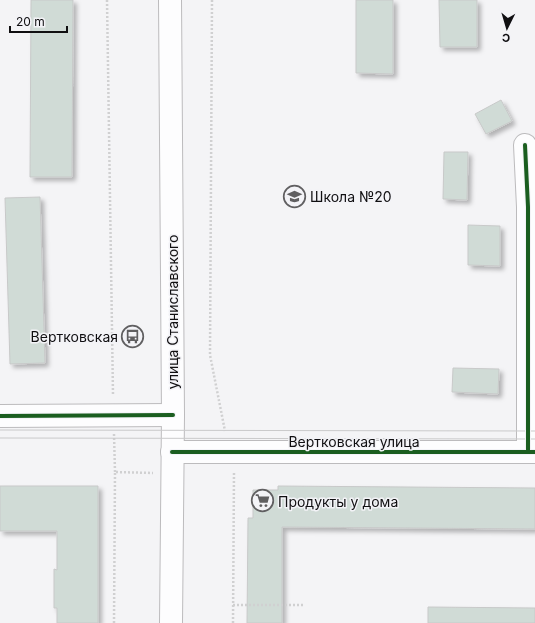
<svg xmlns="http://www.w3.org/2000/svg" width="535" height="623" viewBox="0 0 535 623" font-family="Inter,sans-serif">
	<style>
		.building { fill: #d0dbd6; stroke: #c8c9c9; filter: url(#shadow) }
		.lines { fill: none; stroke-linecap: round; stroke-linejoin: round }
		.minor-casing { stroke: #bcbbbd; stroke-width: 24 }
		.major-casing { stroke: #bcbbbd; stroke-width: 24 }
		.path { stroke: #d0d0d1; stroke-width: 2.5; stroke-dasharray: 2 2; stroke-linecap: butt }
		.minor { stroke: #fdfdfe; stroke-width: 22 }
		.major { stroke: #fdfdfe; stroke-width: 22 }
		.tram { stroke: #cacacb; stroke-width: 1 }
		.cycleway-casing { stroke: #f3f3f7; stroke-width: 6 }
		.cycleway { stroke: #1b5e20; stroke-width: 4 }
		.labels { text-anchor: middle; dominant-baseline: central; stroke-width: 3; stroke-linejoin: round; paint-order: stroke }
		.poi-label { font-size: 14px; fill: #100f11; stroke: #f3f3f7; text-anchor: start }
		.street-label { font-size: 14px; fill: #100f11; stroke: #f3f3f7 }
	</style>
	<defs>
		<filter id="shadow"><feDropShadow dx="3.5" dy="3.5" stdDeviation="2" flood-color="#0004"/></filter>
	</defs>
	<rect width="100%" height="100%" fill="#f4f4f6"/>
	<path class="building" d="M31,0h42l-1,177h-42z
		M356,0h37v74l-37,-1z
		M439,0h38v47h-37z
		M501,100l11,21 -26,13 -11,-20z
		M444,152h24l-1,48 -24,-1z
		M40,197l5,166 -35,1 -5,-166z
		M468,225l32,1v40l-32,-1z
		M453,368l46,1 -1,25 -46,-2z
		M0,486h98v137h-41v-15h-3v-39l3,1v-39h-57z
		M278,486l257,2v41l-253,-2v96h-35l1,-105h5v-28h25z
		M428,607l107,1v15h-107z"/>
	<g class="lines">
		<defs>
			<path id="minor" d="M525,145l3,62v245
				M0,416l173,-1
				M172,452h363"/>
			<path id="major" d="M170,0l3,415 -2,208"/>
		</defs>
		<use href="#minor" class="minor-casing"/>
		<use href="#major" class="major-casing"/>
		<path class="path" d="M107,0l6,395
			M212,0l-2,355 15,76
			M114,434l1,38
			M233,605h70
			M114,623l1,-151 38,1
			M233,623l1,-151"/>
		<use href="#minor" class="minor"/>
		<use href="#major" class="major"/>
		<path class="tram" d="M0,430l535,1
			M0,438l535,1"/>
		<defs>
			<path id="cycleway" d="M525,145l3,62v245
				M0,416l173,-1
				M172,452h363"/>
		</defs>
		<use href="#cycleway" class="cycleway-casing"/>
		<use href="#cycleway" class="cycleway"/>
	</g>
	<defs>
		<symbol id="school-ring" viewBox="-11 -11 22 22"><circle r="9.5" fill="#f3f3f7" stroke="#605f61" stroke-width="1.5"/><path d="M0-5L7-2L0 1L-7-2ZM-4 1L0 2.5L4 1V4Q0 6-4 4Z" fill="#605f61"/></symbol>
		<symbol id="bus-ring" viewBox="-11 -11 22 22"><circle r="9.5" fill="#f3f3f7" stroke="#605f61" stroke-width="1.5"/><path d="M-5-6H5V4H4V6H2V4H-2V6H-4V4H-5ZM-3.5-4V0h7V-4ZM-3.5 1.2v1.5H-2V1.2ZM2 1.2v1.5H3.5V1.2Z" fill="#605f61"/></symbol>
		<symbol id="supermarket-ring" viewBox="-11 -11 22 22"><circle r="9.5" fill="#f3f3f7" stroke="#605f61" stroke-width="1.5"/><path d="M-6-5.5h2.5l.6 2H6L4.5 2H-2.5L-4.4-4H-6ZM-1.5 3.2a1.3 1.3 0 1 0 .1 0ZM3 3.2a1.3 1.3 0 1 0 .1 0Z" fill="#605f61"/></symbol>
	</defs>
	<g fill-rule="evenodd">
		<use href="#school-ring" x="282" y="184" width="25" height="25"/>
		<use href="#bus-ring" x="120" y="324" width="25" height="25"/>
		<use href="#supermarket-ring" x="250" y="488" width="25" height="25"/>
	</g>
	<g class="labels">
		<g class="poi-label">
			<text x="310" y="196">Школа №20</text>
			<text x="118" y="336" text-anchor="end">Вертковская</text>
			<text x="278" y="501">Продукты у дома</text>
		</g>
		<g class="street-label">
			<text transform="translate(172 312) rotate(-90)">улица Станиславского</text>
			<text x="354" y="441">Вертковская улица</text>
		</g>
	</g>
	<g transform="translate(507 28) rotate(185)" stroke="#f3f3f7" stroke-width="3" paint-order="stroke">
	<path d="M0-3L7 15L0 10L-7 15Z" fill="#100f11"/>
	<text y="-6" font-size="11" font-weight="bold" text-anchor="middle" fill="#100f11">С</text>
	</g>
	<path d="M10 26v6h57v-6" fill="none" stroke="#100f11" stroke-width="2"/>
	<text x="16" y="26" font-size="12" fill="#100f11" stroke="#f3f3f7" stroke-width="3" paint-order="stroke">20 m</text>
</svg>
